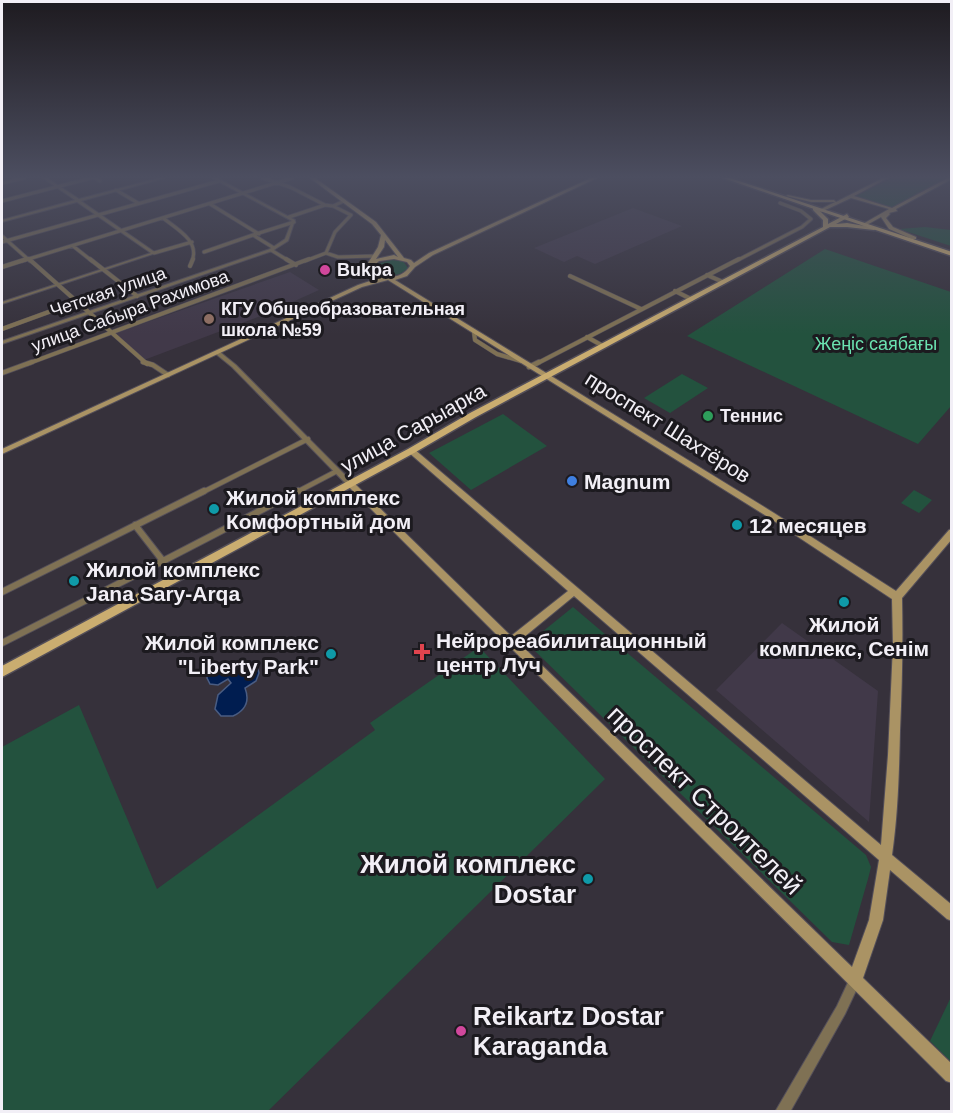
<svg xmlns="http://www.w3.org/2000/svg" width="953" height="1113" viewBox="0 0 953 1113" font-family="Arial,sans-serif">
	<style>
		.built { fill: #413949 }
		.green { fill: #23523e }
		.water { fill: #001d50; stroke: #495c82; stroke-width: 1.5 }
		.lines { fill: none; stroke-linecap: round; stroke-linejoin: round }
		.minor-far3-casing { stroke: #544f59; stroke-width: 4.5 }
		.minor-far2-casing { stroke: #544f59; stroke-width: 5 }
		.minor-far1-casing { stroke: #544f59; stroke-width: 6 }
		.minor-casing { stroke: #544f59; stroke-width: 8 }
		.tertiary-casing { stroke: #544f59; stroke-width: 2 }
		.secondary-casing { stroke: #544f59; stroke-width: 2 }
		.primary-casing { stroke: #544f59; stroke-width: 3 }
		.trunk-casing { stroke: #544f59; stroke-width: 3 }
		.minor-far3 { stroke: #7f7154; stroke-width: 3 }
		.minor-far2 { stroke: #7f7154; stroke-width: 4 }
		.minor-far1 { stroke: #7f7154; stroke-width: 4.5 }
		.minor { stroke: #7f7154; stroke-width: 6 }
		.tertiary { fill: #7f7154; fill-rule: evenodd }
		.secondary { fill: #aa9364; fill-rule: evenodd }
		.primary { fill: #caad70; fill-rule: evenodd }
		.trunk { fill: #d9b976; fill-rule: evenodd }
		.hotel-dot { fill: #d1479c; stroke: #1c1a1f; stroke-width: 2 }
		.education-dot { fill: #8d6e63; stroke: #1c1a1f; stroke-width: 2 }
		.leisure-dot { fill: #2e9e5b; stroke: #1c1a1f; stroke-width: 2 }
		.shop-dot { fill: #3f7fe0; stroke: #1c1a1f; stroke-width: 2 }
		.culture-dot { fill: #0f9aa8; stroke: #1c1a1f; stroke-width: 2 }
		.health-dot { fill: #e0444e; stroke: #1c1a1f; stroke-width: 2 }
		.labels { text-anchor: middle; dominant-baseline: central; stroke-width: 6; stroke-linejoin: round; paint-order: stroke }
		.far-poi-label { font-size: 18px; font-weight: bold; fill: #f2eff6; stroke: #1c1a1f; text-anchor: start }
		.far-street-label { font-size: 18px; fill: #f2eff6; stroke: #1c1a1f }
		.far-park-label { font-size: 18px; fill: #6be2b0; stroke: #1c1a1f }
		.street-label { font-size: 21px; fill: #f2eff6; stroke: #1c1a1f }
		.poi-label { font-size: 21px; font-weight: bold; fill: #f2eff6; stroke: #1c1a1f; text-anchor: start }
		.near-street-label { font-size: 26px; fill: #f2eff6; stroke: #1c1a1f }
		.near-poi-label { font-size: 26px; font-weight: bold; fill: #f2eff6; stroke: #1c1a1f; text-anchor: end }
	</style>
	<rect width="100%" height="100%" fill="#36313b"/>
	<path class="built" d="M633,208l49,18 -87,38 -18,-8 -13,6 -30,-14z
		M290,272l29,18 -53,24 -122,46 -28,-27z
		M782,623l96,68 -9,131 -153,-132z"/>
	<path class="green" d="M892,178h56l-56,31 -38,-12z
		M925,227l26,3v16l-52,-17z
		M825,249l126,43v114l-33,38 -231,-108z
		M391,260l12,1 5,7c-9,9 -23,10 -34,3v-6z
		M682,374l26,14 -38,25 -26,-15z
		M503,414l44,32 -76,44 -42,-37z
		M914,490l18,10 -13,13 -18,-10z
		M573,607l293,248 5,12 -3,12 -19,66 -17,-3 -297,-291 -4,-10z
		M479,647l126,132 -337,332h-266v-364l77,-42 78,184 218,-159 -5,-7z
		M951,997v65l-21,-21z"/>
	<path class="water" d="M251,662l6,4 2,7 -3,8 -11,7c5,13 1,22 -12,28h-12l-6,-7 3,-14 13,-12 -3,-4 -10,6 -8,-1 -3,-6c1,-8 8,-13 16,-14l9,7 10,-7z"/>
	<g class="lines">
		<defs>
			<path id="minor-far3" d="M95,178l5,3
				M263,178l27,9 35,18 8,1
				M2,183l22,-5
				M116,190l22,13
				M2,201l89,-23
				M210,204l49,30
				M289,217l36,-12
				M163,218c14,11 37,23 29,43
				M2,236l28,25
				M2,242l217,-61
				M73,246l19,15
				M274,248l-21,-13 41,-13
				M271,250l18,11
				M204,252l49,-17
				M154,253l38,-11
				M326,253l12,4 37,-1
				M22,261l270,-83
				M305,261l21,-8 9,-21 16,-17 -18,-9 11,-5
				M736,261l66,-34 9,-8 -10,-8 -21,-8"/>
			<path id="minor-far2" d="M29,259l118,105
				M90,259l47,37
				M286,259l10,6
				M190,266l3,-7
				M2,267l25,-8
				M707,275l16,7
				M570,276l71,33
				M675,291l16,8
				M2,329l74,-27
				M474,332l1,8 22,14 24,7
				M587,337l16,9
				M27,364l282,-105
				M536,364l203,-105"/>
			<path id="minor-far1" d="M143,362l10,3 15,10
				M529,367l10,-5
				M2,373l30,-11
				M201,493l107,-54
				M295,493l42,-22"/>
			<path id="minor" d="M135,525l28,36 135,-70
				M2,592l202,-101
				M2,643l161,-82"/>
			<path id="tertiary" d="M43,178h4l32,21 80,-21h6l-84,23 75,52 -154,51v-2l149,-49 -74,-51 -75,20v-2l73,-20z
				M212,178h5l78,42 -7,21 -16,10 -270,93v-3l268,-92 15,-10 7,-18z
				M216,352h4l16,13 116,117 1,2 -1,2h-4l-116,-119 -16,-13z
				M855,974l4,2 2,4 -16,34 -55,98h-15l62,-106 14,-30z"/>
			<path id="secondary" d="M310,178h5l61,44 28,36 7,2 3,3 15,-10 162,-75h6l-164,77 -18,12 -8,9 -12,4 379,233 122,78 53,-61 3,-1v10l-50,59c1,45 0,89 -2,133 -1,41 -2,83 -8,124l60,50v16l-5,-2 -57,-49 -7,50 -20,58 89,86v19l-6,-2 -436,-434 -4,-1 -1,-3 -159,-159 4,-3 3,1 158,154 57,-45 -161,-140 4,-3 3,1 467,396 7,-90 5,-110 -1,-46 -124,-82 -380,-237 -26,7 -360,167v-5l356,-164 21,-7 -12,-5 -2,-5 4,-4 -1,-1 10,-16 3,-12 -9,-11zM385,240l13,17 -4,-2 -18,4 8,-12zM394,259l13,3 3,4c-9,14 -25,13 -39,5v-3l8,-7zM574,596l305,264 -10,60 -17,47 -334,-325z
				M883,178h5l-34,18 38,12 56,-30h4v1l-56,30 1,2 -8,2 1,1 -4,4 7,9 23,10v2h-4l-23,-10 -8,-12 -16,9 -4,-1 28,-16 -38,-11 -30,14 -2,-2 16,-8h-24l-25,-6 2,-1 23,5h23l2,2z"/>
			<path id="primary" d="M813,208h4l11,11v5l19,-10 2,3 -13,7 11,-1 30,5 -3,2 -27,-3h-17l-354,190 -62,36 -412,224v-11l406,-217 62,-36 353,-186v-7l-10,-10z"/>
			<path id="trunk" d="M723,178h7l222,74v4z"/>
		</defs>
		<use href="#minor-far3" class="minor-far3-casing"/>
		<use href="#minor-far2" class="minor-far2-casing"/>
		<use href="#minor-far1" class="minor-far1-casing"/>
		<use href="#minor" class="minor-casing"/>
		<use href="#tertiary" class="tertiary-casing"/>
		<use href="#secondary" class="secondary-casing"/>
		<use href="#primary" class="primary-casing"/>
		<use href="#trunk" class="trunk-casing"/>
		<use href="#minor-far3" class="minor-far3"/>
		<use href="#minor-far2" class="minor-far2"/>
		<use href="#minor-far1" class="minor-far1"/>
		<use href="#minor" class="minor"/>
		<use href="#tertiary" class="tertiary"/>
		<use href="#secondary" class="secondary"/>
		<use href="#primary" class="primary"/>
		<use href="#trunk" class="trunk"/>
	</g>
	<linearGradient id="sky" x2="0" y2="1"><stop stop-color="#1e1b20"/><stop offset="0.53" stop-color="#4c4e60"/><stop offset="1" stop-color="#4c4e60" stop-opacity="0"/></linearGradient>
	<rect width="953" height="334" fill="url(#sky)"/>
	<g class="hotel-dot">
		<circle cx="325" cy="270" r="6"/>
		<circle cx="461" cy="1031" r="6"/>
	</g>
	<circle class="education-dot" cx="209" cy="319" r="6"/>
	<circle class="leisure-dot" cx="708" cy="416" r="6"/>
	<circle class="shop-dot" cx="572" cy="481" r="6"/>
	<g class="culture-dot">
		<circle cx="214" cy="509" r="6"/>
		<circle cx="737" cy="525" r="6"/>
		<circle cx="74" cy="581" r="6"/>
		<circle cx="844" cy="602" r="6"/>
		<circle cx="331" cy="654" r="6"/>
		<circle cx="588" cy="879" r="6"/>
	</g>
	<path class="health-dot" d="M419 643h6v6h6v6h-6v6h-6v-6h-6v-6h6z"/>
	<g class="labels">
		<g class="far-poi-label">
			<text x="337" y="270">Bukpa</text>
			<text x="221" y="309">КГУ Общеобразовательная<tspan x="221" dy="21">школа №59</tspan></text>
			<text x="720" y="416">Теннис</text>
		</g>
		<g class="far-street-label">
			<text transform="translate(108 292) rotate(-19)">Четская улица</text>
			<text transform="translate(130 311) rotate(-20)">улица Сабыра Рахимова</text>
		</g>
		<g class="far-park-label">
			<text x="876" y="344">Жеңіс саябағы</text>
		</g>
		<g class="street-label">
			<text transform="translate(668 427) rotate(32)">проспект Шахтёров</text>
			<text transform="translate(413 428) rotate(-29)">улица Сарыарка</text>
		</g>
		<g class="poi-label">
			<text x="584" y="481">Magnum</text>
			<text x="226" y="497">Жилой комплекс<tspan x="226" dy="24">Комфортный дом</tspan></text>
			<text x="749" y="525">12 месяцев</text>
			<text x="86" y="569">Жилой комплекс<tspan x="86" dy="24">Jana Sary-Arqa</tspan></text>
			<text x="844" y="624" text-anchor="middle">Жилой<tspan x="844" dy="24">комплекс, Сенiм</tspan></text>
			<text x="436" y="640">Нейрореабилитационный<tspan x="436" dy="24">центр Луч</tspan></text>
			<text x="319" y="642" text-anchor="end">Жилой комплекс<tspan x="319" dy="24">"Liberty Park"</tspan></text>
		</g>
		<g class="near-street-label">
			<text transform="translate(705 800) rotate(44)">проспект Строителей</text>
		</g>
		<g class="near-poi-label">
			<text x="576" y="864">Жилой комплекс<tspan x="576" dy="30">Dostar</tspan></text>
			<text x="473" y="1016" text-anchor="start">Reikartz Dostar<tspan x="473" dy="30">Karaganda</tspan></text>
		</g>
	</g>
	<rect width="953" height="1113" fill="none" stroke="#f2eff6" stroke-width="6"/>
</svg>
